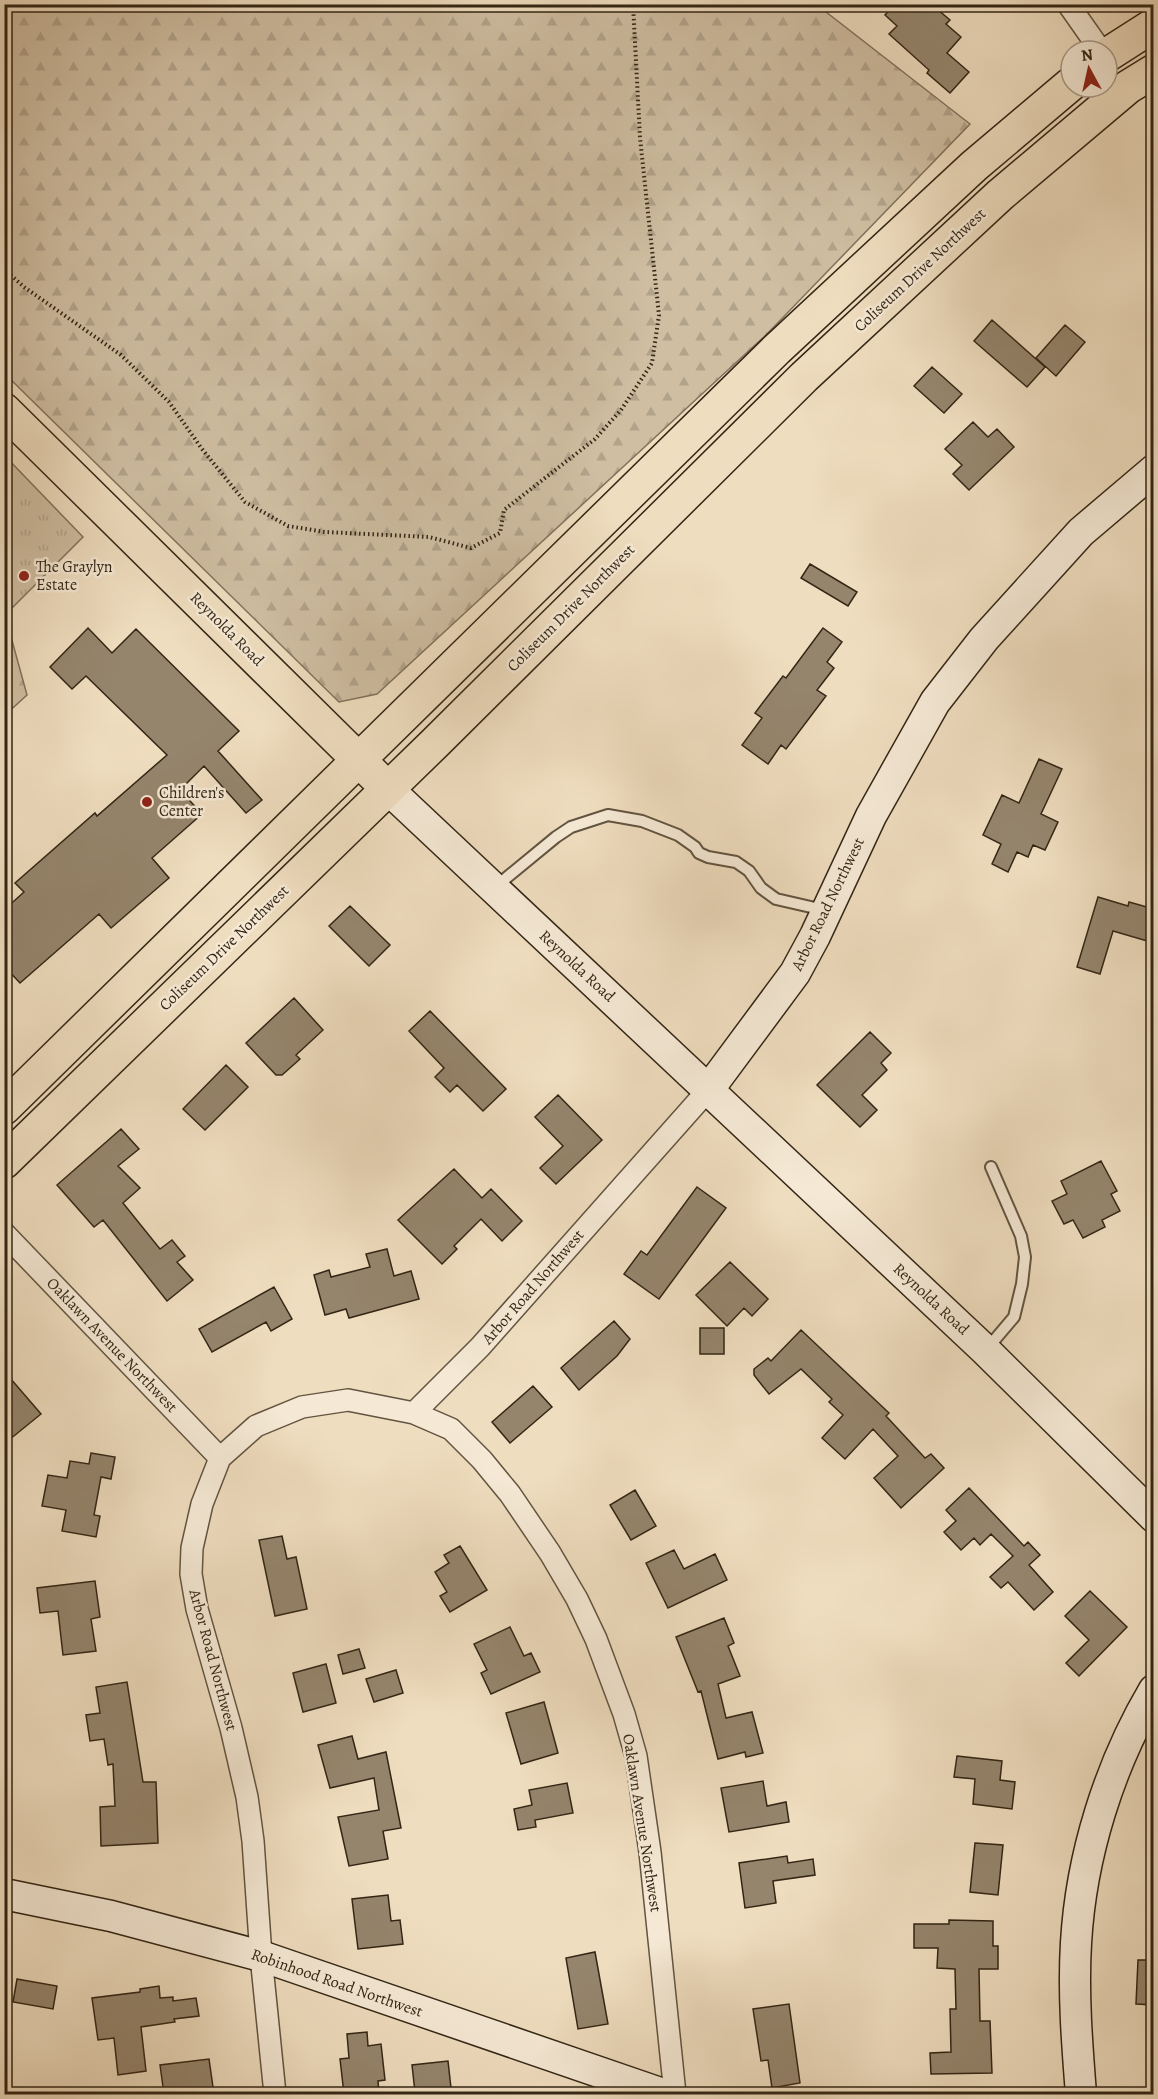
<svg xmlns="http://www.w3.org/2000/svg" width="1158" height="2099" viewBox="0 0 1158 2099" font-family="Alegreya,serif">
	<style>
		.grass { fill: url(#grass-tufts); stroke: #81725c; stroke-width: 1.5 }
		.forest { fill: url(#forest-firs); stroke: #81725c; stroke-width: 1.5 }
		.building { fill: #95856d; stroke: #332615; stroke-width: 1.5 }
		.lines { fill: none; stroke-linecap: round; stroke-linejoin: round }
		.lane-casing { stroke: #625440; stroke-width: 14 }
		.street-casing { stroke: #625440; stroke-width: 24 }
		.secondary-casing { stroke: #332615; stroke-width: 33 }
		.primary-casing { stroke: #332615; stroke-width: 36 }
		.path { stroke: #332615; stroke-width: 4; stroke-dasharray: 1.5 3; stroke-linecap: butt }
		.lane { stroke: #f5e9d5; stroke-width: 10 }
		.street { stroke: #f5e9d5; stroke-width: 21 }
		.secondary { stroke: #f5e9d5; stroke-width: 30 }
		.primary { stroke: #efddbf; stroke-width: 33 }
		.poi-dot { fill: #8f2418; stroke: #f5e9d5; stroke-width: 2 }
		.labels { text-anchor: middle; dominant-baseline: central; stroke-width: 5; stroke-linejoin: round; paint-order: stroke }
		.street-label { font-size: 16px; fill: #332615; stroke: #f5e9d5 }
		.poi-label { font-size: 16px; fill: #332615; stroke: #f5e9d5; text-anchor: start }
	</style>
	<defs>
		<pattern id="grass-tufts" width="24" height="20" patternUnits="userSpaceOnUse" patternTransform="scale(1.5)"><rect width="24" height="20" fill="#cfbea2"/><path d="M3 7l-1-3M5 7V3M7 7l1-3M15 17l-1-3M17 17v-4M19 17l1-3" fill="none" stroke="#b2a38b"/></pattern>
		<pattern id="forest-firs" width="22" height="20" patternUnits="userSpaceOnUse" patternTransform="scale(1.5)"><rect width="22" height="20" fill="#cfbea2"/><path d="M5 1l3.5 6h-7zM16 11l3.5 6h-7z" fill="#b2a38b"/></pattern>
	</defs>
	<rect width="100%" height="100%" fill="#efddbf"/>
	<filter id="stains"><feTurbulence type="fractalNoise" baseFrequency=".00333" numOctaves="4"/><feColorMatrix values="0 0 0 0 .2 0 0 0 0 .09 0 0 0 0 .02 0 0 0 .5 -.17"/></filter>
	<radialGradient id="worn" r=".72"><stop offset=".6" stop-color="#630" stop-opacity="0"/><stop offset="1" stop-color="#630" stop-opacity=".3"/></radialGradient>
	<path class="grass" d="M5,456l78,81 -78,78z"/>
	<path class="forest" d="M4,5h813l153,119 -204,211 -389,359 -38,8 -334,-328z
		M5,615l22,80 -22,20 -1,-100z"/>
	<path class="building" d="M895,4h36l19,16 -4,4 15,13 -14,16 22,19 -19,21 -23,-20 2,-3 -40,-36 8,-8 -12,-11z
		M992,320l53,47 -18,20 -53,-46z
		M1065,325l20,17 -29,34 -20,-18z
		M932,367l30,27 -18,19 -30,-27z
		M973,422l15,15 9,-8 17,18 -45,43 -16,-16 9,-9 -17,-16z
		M810,564l47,28 -9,14 -47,-28z
		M88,628l24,25 24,-24 103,102 -21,20 44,49 -16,13 -42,-47 -24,24 22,24 -50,44 17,20 -58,50 -12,-14 -79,69 -16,-17v-56l20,-18 -9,-9 80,-70 2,3 70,-61 -81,-79 -14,13 -22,-22z
		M823,628l19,14 -15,20 7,6 -17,22 9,6 -40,53 -5,-4 -13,19 -26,-19 20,-27 -7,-5 28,-37 3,2z
		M1039,759l23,10 -21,45 17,8 -13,28 -12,-5 -5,12 -11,-5 -9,20 -16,-8 9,-20 -18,-9 19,-40 17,8z
		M1098,897l30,9 1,-4 25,7v34l-41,-12 -13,43 -23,-7z
		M350,906l40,39 -21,21 -40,-40z
		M294,998l29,32 -27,25 4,4 -18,16h-6l-30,-32z
		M430,1011l76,78 -23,22 -26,-26 -7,7 -15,-15 9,-9 -35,-37z
		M870,1032l21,21 -10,10 6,7 -25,25 15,15 -17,17 -43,-42z
		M226,1065l22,22 -43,43 -22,-21z
		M558,1095l44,45 -46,44 -16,-16 23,-22 -28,-29z
		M121,1129l18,20 -21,17 22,22 -17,15 37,46 12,-9 13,16 -8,6 16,18 -26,21 -64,-81 -9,7 -37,-42z
		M1101,1161l16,30 -6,3 9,17 -18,9 3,7 -22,11 -10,-18 -9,4 -12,-23 15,-7 -6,-13z
		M454,1169l28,29 9,-9 31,32 -20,20 -21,-22 -27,27 3,3 -15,15 -44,-44z
		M697,1187l29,21 -67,91 -35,-25 17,-23 6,4z
		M387,1249l7,27 17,-5 8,28 -70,19 -3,-9 -21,6 -11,-40 15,-5 2,7 39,-10 -4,-13z
		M730,1262l38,37 -16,17 -8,-8 -17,18 -31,-31z
		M274,1287l18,32 -21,12 -5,-9 -54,30 -13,-23z
		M614,1321l16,18 -13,17 -38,34 -18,-22z
		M700,1328h24v26h-24z
		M801,1330l88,83 -3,3 39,42 6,-4 13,14 -43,40 -27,-30 24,-22 -25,-27 -28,30 -23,-21 21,-23 -14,-13 3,-3 -31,-30 -32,25 -15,-19v-6l14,-11 3,3z
		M4,1371l37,43 -37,30z
		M533,1386l19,21 -42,36 -18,-21z
		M91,1453l24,4 -4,22 -10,-2 -7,38 6,1 -4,21 -34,-6 4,-21 -24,-4 6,-31 19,3 3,-17 19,3z
		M969,1488l55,58 4,-4 12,13 -11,10 24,27 -19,18 -26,-28 -7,6 -11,-11 23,-21 -22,-22 -11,11 -6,-7 -13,12 -17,-18 12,-11 -10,-11z
		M635,1490l21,36 -25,14 -21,-35z
		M282,1536l5,23 9,-2 11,52 -32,7 -16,-76z
		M460,1546l27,44 -37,22 -10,-16 7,-4 -12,-20 14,-9 -5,-8z
		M674,1550l10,19 31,-15 12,26 -59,28 -22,-45z
		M95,1581l5,36 -9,2 5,32 -33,4 -5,-44 -18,2 -3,-25z
		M1090,1591l37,36 -48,49 -13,-13 23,-23 -24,-24z
		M724,1618l10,25 -6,3 12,30 -22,8 8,34 26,-6 11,41 -17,4 -1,-5 -27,7 -17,-68 -3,1 -22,-55z
		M510,1627l14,29 7,-3 9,19 -49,22 -10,-21 6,-3 -13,-26z
		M359,1649l6,19 -22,6 -5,-19z
		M326,1664l10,39 -33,9 -10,-39z
		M396,1670l7,23 -29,9 -8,-23z
		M127,1682l16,100h13l2,61 -57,3 -1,-39 15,-1 -2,-42 -5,1 -4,-26 -14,2 -4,-26 14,-2 -4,-26z
		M544,1702l14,51 -37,11 -15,-51z
		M352,1736l6,23 28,-7 15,76 -18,3 5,28 -39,7 -11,-49 41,-7 -5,-32 -44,10 -12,-43z
		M957,1756l45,5 -2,19 15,2 -3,27 -39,-5 2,-25 -21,-2z
		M763,1781l4,25 19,-4 3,20 -60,10 -8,-44z
		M567,1783l6,30 -38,7 1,7 -18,3 -4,-21 18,-4 -3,-15z
		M975,1843l28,2 -5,50 -28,-3z
		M787,1856l1,7 25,-4 2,16 -42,6 3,22 -31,5 -6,-45z
		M388,1895l3,26 9,-1 3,24 -45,5 -6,-50z
		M949,1920l44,1v25h5v23h-19l1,52h10l2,52 -61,1 -1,-21 21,-1 -1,-43h6l-1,-40 -18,-1 1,-20h-24v-24h35z
		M595,1952l13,72 -30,5 -12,-71z
		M1138,1960h16v45l-18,-1z
		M17,1979l40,7 -4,23 -40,-7z
		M159,1986l1,12 13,-1v4l23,-3 3,18 -25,3 1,3 -34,5 5,44 -28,4 -4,-37 -16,2 -6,-42 48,-6v-3z
		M789,2004l11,79 -28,5 -4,-28 -7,1 -8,-52z
		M367,2032l1,14 13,-2 4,36 -7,1 1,13h-35l-4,-35 9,-1 -2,-24z
		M209,2059l5,35h-50l-4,-29z
		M448,2061l3,27 -36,4 -3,-27z"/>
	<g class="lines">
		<defs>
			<path id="lane" d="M494,888l62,-51 15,-10 37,-12 34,6 36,14 17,12 4,6 9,4 28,5 13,9 12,17 15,11 48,11
				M986,1350l28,-33 8,-33 3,-27 -4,-21 -30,-69"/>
			<path id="street" d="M1068,4l33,47
				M4,1233l216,225
				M414,1413l66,-66 229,-258
				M275,2094l-14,-138 -8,-115 -6,-44 -16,-69 -34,-119 -6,-35 1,-26 10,-44 18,-46 36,-32 46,-19 46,-7 66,13 37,16 31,31 28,34 40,59 27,46 19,40 28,75 12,42 14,96 25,242"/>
			<path id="secondary" d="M387,788l598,562 169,167
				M709,1089l86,-116 20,-37 56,-120 64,-114 49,-63 97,-107 73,-62
				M4,1894l107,22 150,40 402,138
				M1081,2094c-4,-50 -8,-101 -5,-151 5,-87 33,-177 78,-253"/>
			<path id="primary" d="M1107,55l47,-30
				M4,410l371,366
				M4,1108l773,-759 197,-183 97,-82
				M4,1162l431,-419 369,-366 196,-182 128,-108 26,-16"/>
		</defs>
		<use href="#lane" class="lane-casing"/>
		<use href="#street" class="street-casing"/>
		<use href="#secondary" class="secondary-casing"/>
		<use href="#primary" class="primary-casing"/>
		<path class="path" d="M4,269l20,18 97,68 48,47 33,47 43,53 43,24 37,6 104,5 42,11 29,-15 4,-23 91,-71 26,-29 31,-47 7,-48 -19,-177 -7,-134"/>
		<use href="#lane" class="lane"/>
		<use href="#street" class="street"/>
		<use href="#secondary" class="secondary"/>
		<use href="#primary" class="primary"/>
	</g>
	<g class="poi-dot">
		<circle cx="24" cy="576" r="6"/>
		<circle cx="147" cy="802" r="6"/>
	</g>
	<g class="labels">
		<g class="street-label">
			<text transform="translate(920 270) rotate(-43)">Coliseum Drive Northwest</text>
			<text transform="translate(571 608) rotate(-45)">Coliseum Drive Northwest</text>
			<text transform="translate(227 629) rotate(45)">Reynolda Road</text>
			<text transform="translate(828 904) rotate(-64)">Arbor Road Northwest</text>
			<text transform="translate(224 948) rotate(-44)">Coliseum Drive Northwest</text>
			<text transform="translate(577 966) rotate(43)">Reynolda Road</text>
			<text transform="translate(533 1287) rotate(-49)">Arbor Road Northwest</text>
			<text transform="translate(931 1299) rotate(43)">Reynolda Road</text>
			<text transform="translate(112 1345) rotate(46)">Oaklawn Avenue Northwest</text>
			<text transform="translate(213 1660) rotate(75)">Arbor Road Northwest</text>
			<text transform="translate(642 1823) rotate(81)">Oaklawn Avenue Northwest</text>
			<text transform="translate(337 1983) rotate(19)">Robinhood Road Northwest</text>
		</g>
		<g class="poi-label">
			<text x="36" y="567">The Graylyn<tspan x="36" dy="18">Estate</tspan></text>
			<text x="159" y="793">Children's<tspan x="159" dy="18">Center</tspan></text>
		</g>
	</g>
	<rect width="1158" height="2099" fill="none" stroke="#efddbf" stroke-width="24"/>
	<rect x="6" y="6" width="1146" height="2087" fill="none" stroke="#332615" stroke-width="3"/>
	<rect x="12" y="12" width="1134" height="2075" fill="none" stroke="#332615" stroke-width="1.5"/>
	<g transform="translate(1089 69) rotate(352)"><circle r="28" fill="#f5e9d5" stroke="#a79b88" stroke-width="1.5"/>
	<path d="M0-4.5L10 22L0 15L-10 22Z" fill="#8f2418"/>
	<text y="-9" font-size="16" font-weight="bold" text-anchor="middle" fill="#332615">N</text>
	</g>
	<rect width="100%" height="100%" filter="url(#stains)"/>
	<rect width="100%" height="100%" fill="url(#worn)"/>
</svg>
